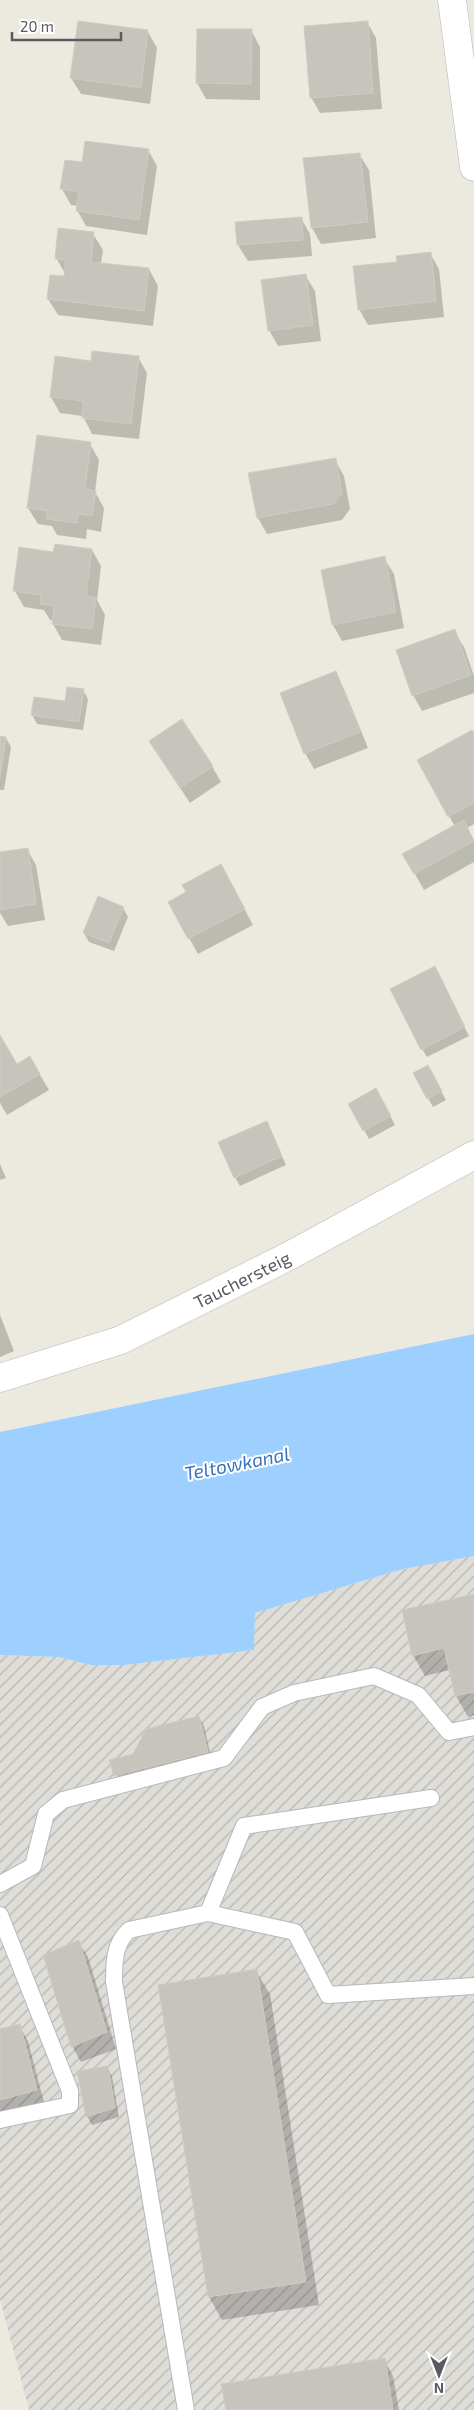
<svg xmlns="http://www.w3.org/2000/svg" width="474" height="2410" viewBox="0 0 474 2410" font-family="'Exo 2',sans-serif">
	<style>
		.industrial { fill: url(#industrial-furrows) }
		.water { fill: #9dd0ff }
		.shadow { fill: #0003 }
		.building { fill: #c7c4bd; stroke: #d1ccbe }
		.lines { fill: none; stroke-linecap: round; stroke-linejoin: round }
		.lane-casing { stroke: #b5b8bd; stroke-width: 18 }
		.street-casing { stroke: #b5b8bd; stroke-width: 29 }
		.lane { stroke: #fff; stroke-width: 16 }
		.street { stroke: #fff; stroke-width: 28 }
		.labels { text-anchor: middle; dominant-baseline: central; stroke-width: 4; stroke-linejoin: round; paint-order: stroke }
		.street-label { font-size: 18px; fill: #585c61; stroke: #fff }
		.water-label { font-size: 19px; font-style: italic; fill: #3b74bc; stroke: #fff }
	</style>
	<defs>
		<pattern id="industrial-furrows" width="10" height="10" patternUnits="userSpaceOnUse" patternTransform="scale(1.25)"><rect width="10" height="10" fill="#dfddd7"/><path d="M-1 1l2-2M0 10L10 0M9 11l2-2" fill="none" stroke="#b8b6b2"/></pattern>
	</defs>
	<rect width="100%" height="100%" fill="#eceadf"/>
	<path class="industrial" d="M474,1556v854h-445l-29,-111v-644l59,2 32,8h33l130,-15 1,-37 148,-44z"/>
	<path class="water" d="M474,1334v222l-71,13 -148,44 -1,37 -130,15h-33l-32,-8 -59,-2v-223z"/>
	<path class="shadow" d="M367,22l9,16 6,71 -62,4 -9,-16z
		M251,30l9,17v53l-54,-1 -9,-16z
		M148,32l9,16 -7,56 -69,-10 -10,-16z
		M148,150l9,16 -10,69 -61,-9 -9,-16 1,-4 -7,-1 -9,-16 21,-25z
		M359,154l10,16 7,68 -55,6 -9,-16z
		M301,218l9,16 2,22 -64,5 -10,-16z
		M93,234l10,16 -2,14 48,5 9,17 -5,40 -95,-11 -10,-16 18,-24 -10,-17z
		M430,253l9,16 5,48 -76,8 -9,-16 40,-46z
		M305,275l10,16 6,50 -43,5 -9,-16z
		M138,357l9,16 -8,66 -47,-5 -9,-18 -23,-3 -9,-16 41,-35z
		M38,436l52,8 9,16 -4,32 9,16 -3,24 -14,-3 -1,10 -29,-4 -5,-9 -14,-2 -10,-16z
		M335,460l9,16 6,33 -8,11 -75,14 -9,-16z
		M92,550l9,16 -4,34 8,15 -4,30 -39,-5 -9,-16v-4h-3l-6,-10 -20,-3 -9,-16 39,-38z
		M384,558l10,16 10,54 -62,13 -9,-16z
		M454,631l10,16 10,29v17l-52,18 -9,-16z
		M335,673l9,16 24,59 -54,21 -9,-16z
		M83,690l5,9 -5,31 -46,-6 -5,-9 34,-12z
		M474,736v88l-7,4 7,13v21l-50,28 -20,-35 51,-28 -36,-67z
		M0,737l6,1 5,9 -7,43h-4z
		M160,757l52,9 9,16 -31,21z
		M27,849l9,16 9,55 -37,6 -8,-13v-60z
		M230,882l23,43 -55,29 -9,-16 -1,-45z
		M123,908l5,9 -14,34 -25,-9 -5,-9z
		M439,977l30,59 -42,21 -5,-8z
		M0,1037l17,29 13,-8 19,32 -42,25 -7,-12z
		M427,1066l19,34 -13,7 -19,-34z
		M376,1090l19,35 -26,14 -19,-35z
		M271,1131l15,34 -46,21 -5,-9z
		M0,1164l6,14 -6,2z
		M0,1315l14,36 -14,6z
		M474,1595v120l-6,2 -12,-21 -6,-26 -25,6 -12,-21z
		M199,1717l5,9 8,35 -92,23 -9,-23 23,-6z
		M78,1941l10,16 28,92 -35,13 -9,-16z
		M256,1971l14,23 49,311 -97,15 -13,-23 -49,-311z
		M19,2025l9,16 17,65 -45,12v-88z
		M107,2067l5,9 7,41 -27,8 -5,-9z
		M384,2359l9,17 6,34h-172z"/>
	<path class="building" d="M78,21l70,9 -7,58 -71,-10z
		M368,21l5,72 -63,5 -6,-72z
		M197,29h55l-1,55 -55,-1z
		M85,141l64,8 -10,71 -63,-9 3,-19 -19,-3 5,-29 17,2z
		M360,153l8,69 -57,6 -8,-70z
		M302,217l1,23 -66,5 -2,-23z
		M58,228l36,4 -3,30 58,6 -5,43 -97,-12 3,-24 14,1 2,-16 -11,-1z
		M431,252l5,49 -78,9 -5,-44 44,-4 -1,-6z
		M306,274l7,51 -45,6 -7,-51z
		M92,351l47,5 -8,68 -49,-6 1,-17 -33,-4 5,-41 36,5z
		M37,435l54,7 -6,47 11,2 -4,25 -14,-2 -1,9 -31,-4 2,-8 -21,-3z
		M336,458l6,35 -9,11 -76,14 -9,-45z
		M55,544l37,5 -6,47 10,2 -4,31 -40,-5 2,-18 -14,-2 1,-9 -28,-4 6,-44 34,5z
		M385,556l11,56 -64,13 -11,-55z
		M455,629l16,46 -59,21 -16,-46z
		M336,671l24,61 -56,22 -24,-61z
		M67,687l17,2 -5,33 -48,-7 3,-18 31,4z
		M182,719l31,47 -33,22 -31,-47z
		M472,730l2,3v70l-26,14 -31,-57z
		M0,736l6,1 -6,41z
		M464,820l10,21 -60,33 -12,-20z
		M28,848l8,56 -36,6v-58z
		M221,864l24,45 -57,30 -20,-37 18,-10 -4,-7z
		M98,896l26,11 -15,36 -26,-10z
		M435,966l30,61 -44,23 -31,-61z
		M0,1035l17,29 13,-8 10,18 -40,23z
		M428,1065l14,26 -15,8 -14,-26z
		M376,1088l15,28 -28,15 -15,-27z
		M267,1121l15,35 -48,22 -16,-36z
		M474,1594v98l-19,4 -11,-48 -32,8 -10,-46z
		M199,1716l9,36 -94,24 -5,-16 24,-6 13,-25z
		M79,1940l28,92 -36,15 -28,-92z
		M257,1969l49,313 -98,15 -50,-312z
		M20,2024l17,66 -37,10v-71z
		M108,2066l7,42 -29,9 -9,-46z
		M385,2358l8,52h-167l-5,-26z"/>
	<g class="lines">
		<defs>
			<path id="lane" d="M0,1884l33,-18 13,-52 17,-14 161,-42 38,-51 32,-14 80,-17 44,19 31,37 25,-5
				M208,1913l36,-87 187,-28
				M0,1915l70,176v14l-70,15
				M186,2410l-72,-428c0,-19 0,-38 15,-52l79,-17 87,19 33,63 146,-9"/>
			<g id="street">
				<path d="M452,0l22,167"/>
				<path id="s1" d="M0,1378l121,-38 168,-84 185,-101"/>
			</g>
		</defs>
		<use href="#lane" class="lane-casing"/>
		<use href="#street" class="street-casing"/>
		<use href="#lane" class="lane"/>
		<use href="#street" class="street"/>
	</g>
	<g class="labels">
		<g class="street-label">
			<text stroke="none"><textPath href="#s1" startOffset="262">Tauchersteig</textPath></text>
		</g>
		<g class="water-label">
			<text transform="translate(237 1463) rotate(-11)">Teltowkanal</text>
		</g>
	</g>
	<g transform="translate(439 2375) rotate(180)" stroke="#ffffff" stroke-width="4" paint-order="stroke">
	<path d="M0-4L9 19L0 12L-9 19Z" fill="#585c61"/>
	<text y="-8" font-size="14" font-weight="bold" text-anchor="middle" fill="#585c61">N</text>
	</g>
	<path d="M12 32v8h109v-8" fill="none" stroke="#585c61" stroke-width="2.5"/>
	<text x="20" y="32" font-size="15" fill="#585c61" stroke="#ffffff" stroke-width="4" paint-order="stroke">20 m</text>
</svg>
